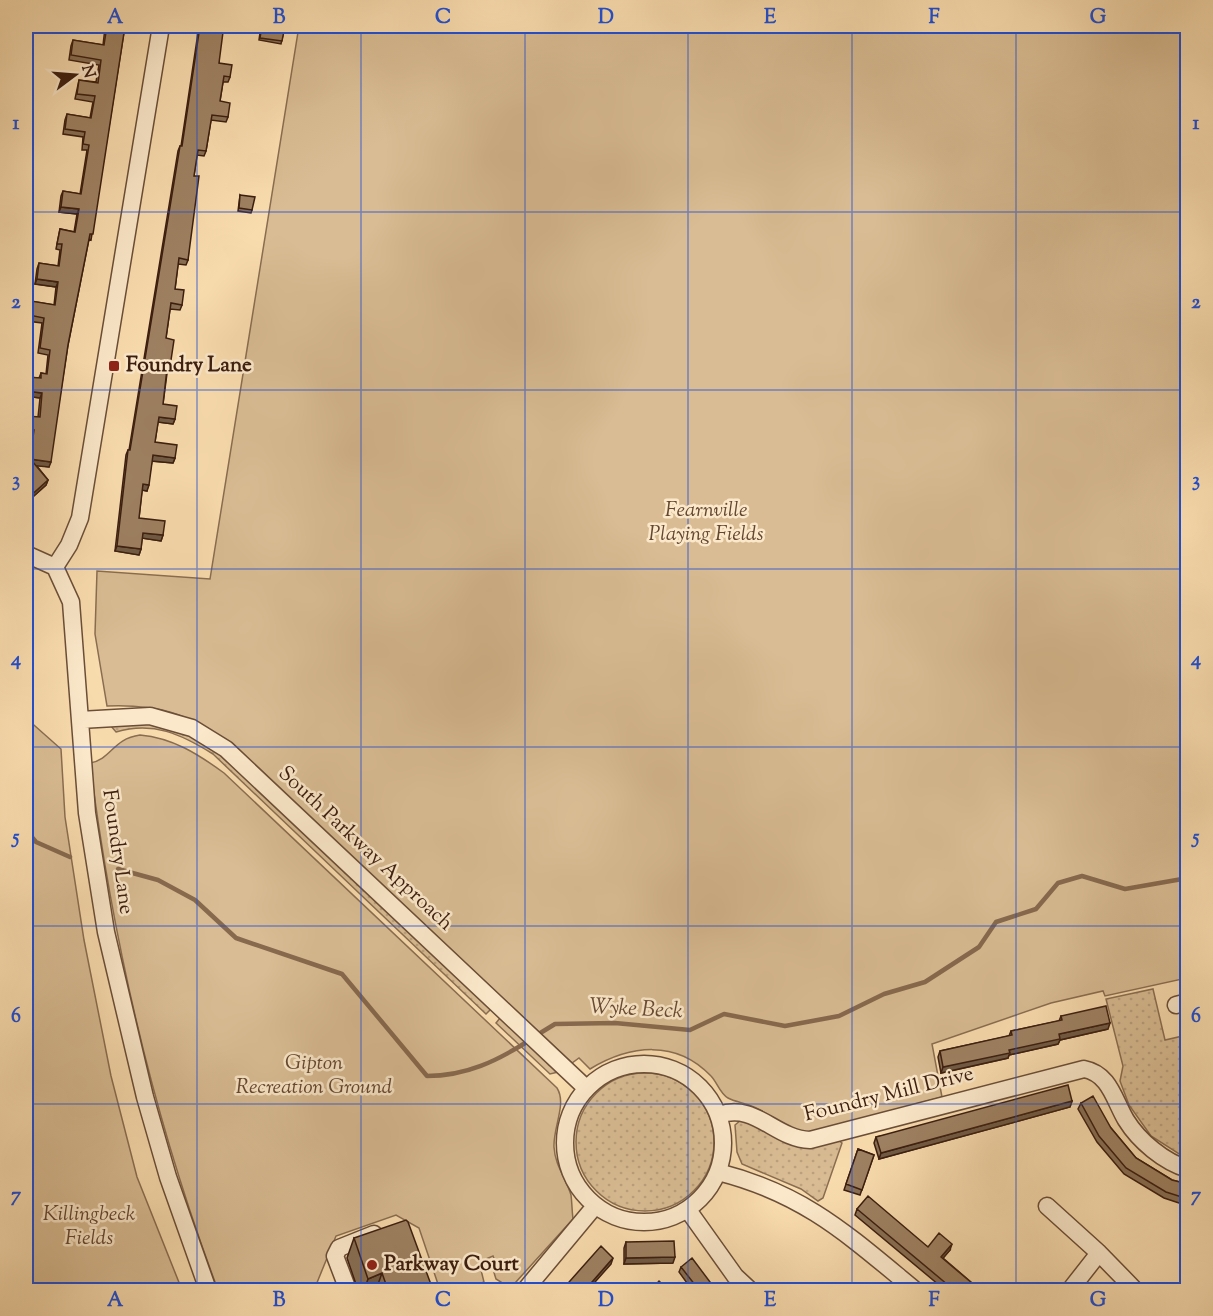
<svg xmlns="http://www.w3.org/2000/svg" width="1213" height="1316" viewBox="0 0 1213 1316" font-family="'Sorts Mill Goudy',serif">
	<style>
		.grass { fill: url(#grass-dots); stroke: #8a6d51; stroke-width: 1.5 }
		.green { fill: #d9bc93; stroke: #8a6d51; stroke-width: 1.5 }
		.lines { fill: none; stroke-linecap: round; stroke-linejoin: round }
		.stream { stroke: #87694e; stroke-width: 4.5 }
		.minor-casing { stroke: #6b4e37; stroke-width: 19 }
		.minor { stroke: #fbe8ca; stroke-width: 16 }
		.wall { fill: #886f54; stroke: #3c1e0f; stroke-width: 1.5 }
		.shaded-wall { fill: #6f5a45; stroke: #3c1e0f; stroke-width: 1.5 }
		.building { fill: #9e8162; stroke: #3c1e0f; stroke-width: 1.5 }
		.grid { fill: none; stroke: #1d4ed8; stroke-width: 1.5; stroke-opacity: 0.55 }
		.poi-dot { fill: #8f2418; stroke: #fbe8ca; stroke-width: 2 }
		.labels { text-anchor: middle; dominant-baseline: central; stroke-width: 5; stroke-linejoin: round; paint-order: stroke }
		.poi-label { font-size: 21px; font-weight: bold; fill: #3c1e0f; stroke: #fbe8ca; text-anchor: start }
		.park-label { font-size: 21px; font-style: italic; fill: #634630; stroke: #fbe8ca }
		.street-label { font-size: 21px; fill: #3c1e0f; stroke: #fbe8ca }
		.water-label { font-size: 22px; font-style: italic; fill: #684a34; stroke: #fbe8ca }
		.neatline { fill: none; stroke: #1d4ed8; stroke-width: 2 }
		.grid-label { font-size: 20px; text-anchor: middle; font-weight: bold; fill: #1d4ed8 }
	</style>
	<defs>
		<pattern id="grass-dots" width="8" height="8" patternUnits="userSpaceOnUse" patternTransform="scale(1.5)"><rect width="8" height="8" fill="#d9bc93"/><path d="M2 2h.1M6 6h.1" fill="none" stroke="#bba17e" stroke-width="1.8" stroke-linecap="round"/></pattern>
	</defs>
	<rect width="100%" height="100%" fill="#f9dcae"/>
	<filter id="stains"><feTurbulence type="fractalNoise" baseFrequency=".00333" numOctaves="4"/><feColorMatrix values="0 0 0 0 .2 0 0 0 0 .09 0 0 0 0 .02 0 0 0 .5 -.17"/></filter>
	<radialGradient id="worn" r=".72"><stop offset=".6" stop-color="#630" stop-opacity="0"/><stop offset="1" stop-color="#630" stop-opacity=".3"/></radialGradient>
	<path class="grass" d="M144,722l34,7 38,21 275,259 -5,5 -273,-260c-32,-20 -60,-33 -97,-22l-5,-6z
		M1153,989l12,51 22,-5v124l-36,-23 -22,-31 -9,-24 3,-15 -17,-67z
		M500,1018l58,54 -8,2 -54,-51z
		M576 1142a69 69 0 1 1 138 0a69 69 0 1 1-138 0Z
		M741,1120l97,20 4,3 -19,55 -5,3 -17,-12 -59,-25 -5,-12 -2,-27z"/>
	<path class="green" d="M299,26h888v952l-82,18 -2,-5 -52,12 -119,41 10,53 -131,36c-26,-4 -35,-16 -57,-26 -8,-4 -19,-5 -26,-9 -8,-4 -11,-16 -17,-22 -35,-37 -81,-31 -121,-7l-11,-11 -7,5 -344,-322c-43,-28 -70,-37 -121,-35l-12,-72 2,-63 113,8z
		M26,718l35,31 4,68 19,123 27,136 26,101 45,113h-156z
		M140,735c33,3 58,19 84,38l333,315c10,16 -4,39 -3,59 1,19 12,31 17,48 1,8 1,16 2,24l-58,64 -8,3 -11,-7 -4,-13 3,-5 -2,-5 -14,6 5,20 -22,8h-22l-21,-62 -23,-13 -60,21 -22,54h-96c-64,-170 -105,-346 -128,-527 22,-4 22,-24 50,-28z"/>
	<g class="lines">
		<path class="stream" d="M26,830l10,12 34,15
			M118,869l40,11 37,20 41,38 106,36 85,102c39,0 70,-15 103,-36
			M537,1035l18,-11 60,-1 75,7 34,-16 61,12 54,-10 45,-22 41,-12 54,-35 17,-25 40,-13 22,-26 24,-7 43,13 63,-11"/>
		<defs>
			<path id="minor" d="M26,554l29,13
				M55,567l16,35 16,211 19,119 39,165 23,80 40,113
				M55,567l14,-22 11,-27 81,-492
				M80,720l70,-4 42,12 34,21 360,339
				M1176,1005l12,-3
				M565 1143a79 79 0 1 1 158 0a79 79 0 1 1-158 0Z
				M719,1115c36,-13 56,24 91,25l274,-71c26,5 30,31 42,51 13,21 38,42 62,49
				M718,1172c87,22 130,63 197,118
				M1047,1206l52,47 36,37
				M688,1210l47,66 15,14
				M348,1290l-13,-34 4,-8 35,-14
				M525,1290l70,-84
				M1070,1290l29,-37"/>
		</defs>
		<use href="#minor" class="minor-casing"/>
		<use href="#minor" class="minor"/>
	</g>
	<path class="wall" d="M88,26h37l-34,214 -2,-1 -21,106 -19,122 -13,-2 12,15 -2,5 -20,18v-43l3,1 3,-26 -6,-1v-18l12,1 2,-19 -14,-2v-19l13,1 2,-5 5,1 2,-19 -10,-2 4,-30 -15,-2 2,-15 2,-5 23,4 2,-18 -21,-3 2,-15 2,-6 19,3 2,-16 -4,-1 4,-20 14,3 3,-18 -18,-2 2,-16 2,-5 17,3 7,-44h-5l1,-13 -20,-3 2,-14 2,-6 23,4 3,-16 -18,-3 4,-19 17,2 3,-17 -30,-5 2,-14 2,-6 30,5 2,-17z
		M199,26h21l-1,37 11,14 -2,5h-5l-3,19 8,16 -2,5 -15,-2 -5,31 -2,5 -7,-1 -3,21 -6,84 -2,5 -8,-1 -3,25 7,16 -2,5 -10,-1 -4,29 3,28h-1l-5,38 12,15 -2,5 -15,-2 -3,20 20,16 -2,5 -21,-2 -5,30 -5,-1 -3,28 24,17 -2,6 -19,-3 -1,11 -2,6 -24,-4 11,-96 2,-5h1l49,-299 2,-5h1z
		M261,26h24l-4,18 -22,-4z
		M240,195l12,15 -1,3 -13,-2z
		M1061,1016l47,13 -48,11 -2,4 -49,11 -1,3 -67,15 -3,-16 2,-6 69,-15 2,-5 48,-10z
		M1072,1101l-2,6 -191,52 -5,-16 2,-6z
		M1081,1103l30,25 25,30 36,22 16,4v22l-24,-8 -40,-24 -27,-32 -19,-33z
		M858,1149l16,6 -14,40 -16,-5z
		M857,1209l71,38 22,3 -7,8 36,31 -1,1h-33l-90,-75z
		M354,1238l79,52h-75l-11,-32z
		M626,1242l47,21 -49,1v-16z
		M681,1267l32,19 4,4h-25l-13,-18z"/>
	<path class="shaded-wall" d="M61,207l18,2 -2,5 -18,-2z
		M37,279l21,3 -2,5 -21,-3z
		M26,391l16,2 -2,5 -14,-2z
		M159,417l16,2 -2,5 -16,-2z
		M26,429l8,1 -2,5 -6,-1z
		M153,455l22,3 -2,5 -22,-2z
		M30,459l21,3 -2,5 -21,-2z
		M48,480l-2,5 -20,18 2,-5z
		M143,484l6,1 -2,6 -6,-1z
		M143,533l20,2 -2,6 -20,-3z
		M117,546l24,3 -2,6 -24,-4z
		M1110,1023l-2,6 -48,11 -2,4 -49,11 -1,3 -67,15 2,-6 66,-17 50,-16z
		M1072,1101l-2,6 -191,52 2,-6z
		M952,1244l-2,6 -11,13 2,-6z
		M675,1257l-2,6 -49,1 2,-6z
		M613,1258l-2,6 -23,26h-3z
		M382,1273l-6,17h-12l4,-11z"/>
	<path class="building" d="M107,26h18l-32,208h-3l-22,111 -17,117 -21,-3 4,-29 -8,-1v-13l14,1 2,-24 -16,-2v-14l15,1v-5l6,1 3,-24 -10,-2 4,-30 -15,-3 2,-14 24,4 3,-23 -21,-3 2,-16 20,3 3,-22h-5l3,-15 15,3 4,-23 -18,-2 2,-16 18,3 8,-49 -6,-1 2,-12 -20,-3 2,-15 24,4 4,-22 -18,-2 2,-14 19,3 3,-23 -30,-5 2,-15 31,5z
		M200,26h20l-1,5 4,1 -4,31 13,2 -2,12 -6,-1 -4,25 10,2 -2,14 -16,-2 -6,36 -8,-1 -4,26h5l-11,84 -9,-2 -4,31 9,1 -2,15 -11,-2 -5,35 8,2 -3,20h-3l-5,44 14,2 -2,13 -16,-2 -4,25 22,3 -2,13 -22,-3 -4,30 -6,-1 -4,34 26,3 -2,14 -20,-2 -2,16 -24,-3 11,-96h2l50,-304h2z
		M262,26h23l-3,15 -22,-3z
		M240,195l15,2 -3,13 -13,-2z
		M26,460l6,1 16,19 -20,18 -2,-3z
		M1106,1006l4,17 -51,11 1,5 -51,11 1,3 -67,14 -3,-16 72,-16 -1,-4 51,-11 -1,-4z
		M1068,1085l4,16 -191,52 -5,-16z
		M1093,1096l18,32 25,30 36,22 16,4v15l-22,-7 -40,-24 -27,-32 -18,-33z
		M858,1149l16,6 -12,35 -16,-6z
		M868,1196l60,51 11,-14 13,11 -11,13 38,32 -2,1h-23l-97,-81z
		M406,1220l2,2 25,68h-45l-6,-17 -14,6 -14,-41z
		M674,1241l1,16 -49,1v-16z
		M601,1246l12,12 -28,32h-23z
		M692,1258l21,28 4,4h-18l-18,-23z
		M659,1281l9,9h-17z"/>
	<path class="grid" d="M197,26v1264M361,26v1264M525,26v1264M688,26v1264M852,26v1264M1016,26v1264M26,212h1162M26,390h1162M26,569h1162M26,747h1162M26,926h1162M26,1104h1162"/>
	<g class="poi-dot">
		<rect x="108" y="360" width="12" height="12" rx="3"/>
		<circle cx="372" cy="1265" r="6"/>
	</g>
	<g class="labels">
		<g class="poi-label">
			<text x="126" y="366">Foundry Lane</text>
			<text x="384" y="1265">Parkway Court</text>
		</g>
		<g class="park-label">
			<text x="706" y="511">Fearnville<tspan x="706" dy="24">Playing Fields</tspan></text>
			<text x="314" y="1064">Gipton<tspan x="314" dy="24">Recreation Ground</tspan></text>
			<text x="89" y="1215">Killingbeck<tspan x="89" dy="24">Fields</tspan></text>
		</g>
		<g class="street-label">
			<text transform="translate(365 849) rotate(43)">South Parkway Approach</text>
			<text transform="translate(117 852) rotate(82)">Foundry Lane</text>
			<text transform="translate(889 1095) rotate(-14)">Foundry Mill Drive</text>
		</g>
		<g class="water-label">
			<text transform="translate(636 1010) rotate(3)">Wyke Beck</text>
		</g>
	</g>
	<rect width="1213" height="1316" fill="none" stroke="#f9dcae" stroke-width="66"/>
	<g transform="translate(75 75) rotate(74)" stroke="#fbe8ca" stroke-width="4.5" paint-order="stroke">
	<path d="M0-4.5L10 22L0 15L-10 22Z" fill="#3c1e0f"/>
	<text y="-9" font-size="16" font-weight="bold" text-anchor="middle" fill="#3c1e0f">N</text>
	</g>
	<rect x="33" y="33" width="1147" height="1250" class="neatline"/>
	<g class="grid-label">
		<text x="115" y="23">A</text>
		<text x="279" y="23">B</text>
		<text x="443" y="23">C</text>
		<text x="606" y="23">D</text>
		<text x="770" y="23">E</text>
		<text x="934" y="23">F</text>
		<text x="1098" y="23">G</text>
		<text x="16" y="129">1</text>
		<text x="1196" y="129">1</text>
		<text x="16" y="308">2</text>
		<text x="1196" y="308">2</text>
		<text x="16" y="486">3</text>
		<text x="1196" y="486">3</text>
		<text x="16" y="665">4</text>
		<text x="1196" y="665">4</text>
		<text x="16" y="843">5</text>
		<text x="1196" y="843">5</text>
		<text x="16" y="1022">6</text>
		<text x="1196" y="1022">6</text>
		<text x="16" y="1201">7</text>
		<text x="1196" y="1201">7</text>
		<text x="115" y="1306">A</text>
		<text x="279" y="1306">B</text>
		<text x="443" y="1306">C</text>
		<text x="606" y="1306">D</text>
		<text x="770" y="1306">E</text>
		<text x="934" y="1306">F</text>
		<text x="1098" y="1306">G</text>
	</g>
	<rect width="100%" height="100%" filter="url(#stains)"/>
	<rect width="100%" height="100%" fill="url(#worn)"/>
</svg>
